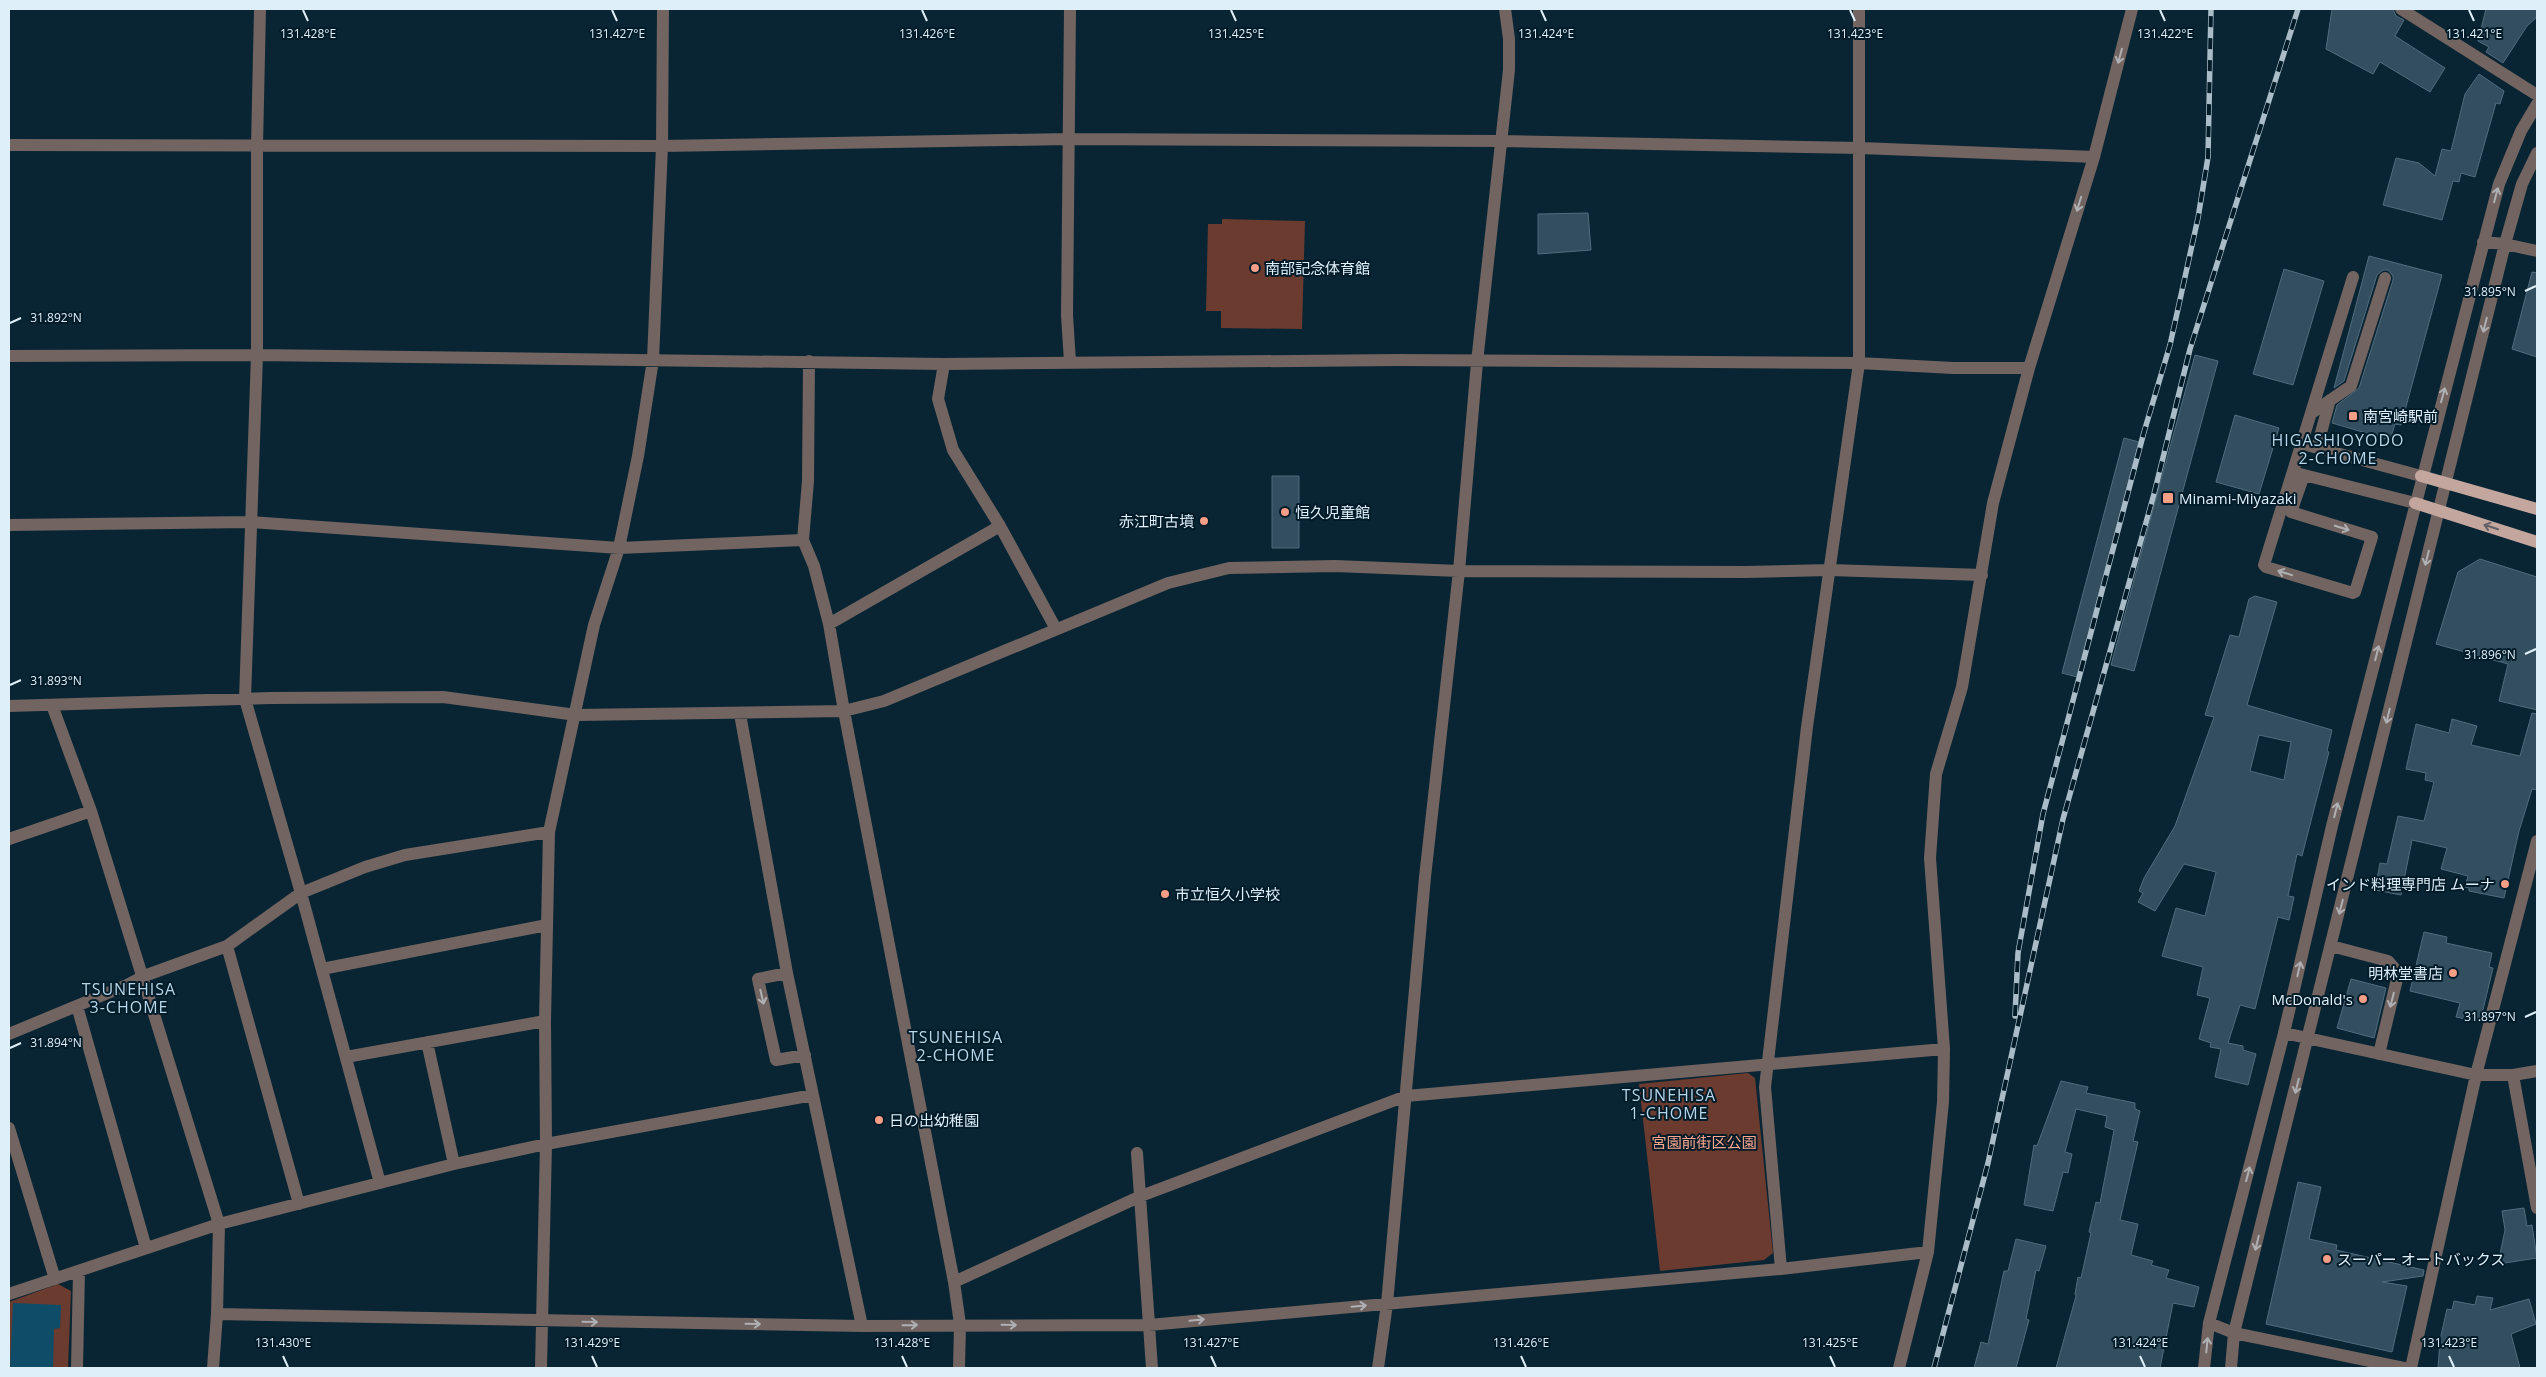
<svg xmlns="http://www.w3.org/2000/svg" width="2546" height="1377" viewBox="0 0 2546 1377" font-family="'Open Sans','Noto Sans JP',sans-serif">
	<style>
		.green { fill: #6a3b2e }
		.water { fill: #0e4c68 }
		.building { fill: #334f5f; stroke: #506c7d; fill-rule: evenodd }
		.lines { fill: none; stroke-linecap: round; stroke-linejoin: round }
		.minor { stroke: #726460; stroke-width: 12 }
		.major { stroke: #c3a69e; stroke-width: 12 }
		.rail-casing { stroke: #a9bcc7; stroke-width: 5.5 }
		.rail { stroke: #011b29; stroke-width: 4; stroke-dasharray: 11; stroke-linecap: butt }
		.oneway { stroke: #aeb0b4 }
		.oneway2 { stroke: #626064 }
		.ticks { fill: none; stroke: #dfeff9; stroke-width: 2 }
		.poi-dot { fill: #f49e86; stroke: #011b29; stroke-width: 2 }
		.labels { text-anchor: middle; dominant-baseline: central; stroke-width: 4; stroke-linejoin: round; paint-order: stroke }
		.poi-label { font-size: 15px; fill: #dfeff9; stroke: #011b29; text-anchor: start }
		.park-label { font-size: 15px; fill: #fda890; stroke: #011b29 }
		.neighbourhood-label { font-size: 16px; letter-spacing: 1px; fill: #b7d6e9; stroke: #011b29 }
		.ticks-label { font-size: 12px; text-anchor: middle; fill: #dfeff9; stroke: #011b29; stroke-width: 4; stroke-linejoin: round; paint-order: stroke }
	</style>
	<rect width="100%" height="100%" fill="#092533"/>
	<path class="green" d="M1222,219l83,2 -3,108 -81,-1v-17h-15l2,-87h14z
		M1748,1073l7,5 18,175 -9,7 -104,11 -21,-187z
		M58,1284l13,7 -3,77h-59v-66z"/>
	<path class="water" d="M13,1303l48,2 -1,23 -6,1 -1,39h-43z"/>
	<path class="building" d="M2332,9h61l3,7 8,4 -9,16 50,32 -15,24 -50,-30 -7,12 -47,-25z
		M2486,9h51v8l-10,9 -24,37 -17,-11 3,-5 -11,-6z
		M2479,74l25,17 -4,13 -4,-1 -21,74 -14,-4 -2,9 -6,-1 -11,39 -59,-15 13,-47 23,5 16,13 7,-27 9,2 14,-57z
		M1588,213l3,37 -53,4v-40z
		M2369,256l73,19 -41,150 -6,-1 -5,16 -58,-17 5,-18 22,-17 34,-108v-4l-5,-6h-5l-6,5 -33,106 -10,7z
		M2284,269l40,12 -31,104 -40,-11z
		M2532,272l5,1v84l-25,-8z
		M2195,355l23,6 -84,310 -23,-6z
		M2235,415l44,13 -20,66 -43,-12z
		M2124,438l15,4 -62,235 -15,-4z
		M1272,476h27v72h-27z
		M2480,559l57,18v133l-38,-9 9,-37 -72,-20 22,-72z
		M2255,596l22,6 -30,103 85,25 -5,21 2,1 -15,57 -12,47 -5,-2 -9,42 6,1 -5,23 -11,-3 -23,92 -15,-4 -12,38 15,3v4l13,4 -8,31 -33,-8 6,-28 -11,-2 1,-4 -12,-4 11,-41 -13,-3 6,-28 -41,-11 14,-48 29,8 11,-44 -32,-8 -29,47 -17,-9 5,-9 -4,-2 5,-13 31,-52 39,-109 -9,-2 25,-80 9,2 10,-38zM2259,735l32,7 -7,38 -34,-9z
		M2532,713l5,1v76l-5,-1 -13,42 -15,67 -35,-7v-3l-4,-1 3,-11 -27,-7 6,-21 -35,-8 -11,55 -26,-5 5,-27 7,1 11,-48 26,5 10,-39 -9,-2 1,-7 -20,-4 10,-45 33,9 3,-14 25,7 -6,19 49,11z
		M2424,932l23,5 -1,6 46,10 -3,14 4,1 -13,54 -24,-5 4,-14 -50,-12z
		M2351,979l35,9 -12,50 -37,-10z
		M2061,1081l27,6 -2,6 49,10v6l5,2 -7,30 5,1 -18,78 18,4 -7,31 22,6 -2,4 18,5 -3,8 33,9 -5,20 -21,-4 -13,65h-104l20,-72 -1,-2 3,-17 3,1 10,-45 -2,-1 7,-30 4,1 14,-73 -9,-3 2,-11 -31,-7 -11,43 7,2 -4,19 -5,-1 -10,39 -29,-6 10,-60 3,1z
		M2298,1182l23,5 -12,52 28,6 -1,5 88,20 -1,6 -41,6 25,4 -15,66 -126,-28z
		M2524,1208l3,18 5,-1 5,33 -39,6 7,-34 -3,-19z
		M2016,1239l30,7 -7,25 -3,-1 -10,49 3,1 -13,48h-42l7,-26 7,2 16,-73h4z
		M2477,1296l16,2 -3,12 39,-11 7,25 -25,10 9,34h-82l2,-28 7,-31 5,1 2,-9 21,4z"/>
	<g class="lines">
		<path class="minor" d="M260,9l-3,137v209l-12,344 56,194 79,290
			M1070,9l-3,306 3,47
			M2401,9l136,86
			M9,145l653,1 405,-7 434,2 359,7 234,9
			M2483,242l22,2 32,7
			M9,356l248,-1 687,9 454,-4 461,3 94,5h76
			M809,361l-1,120 -5,59 11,26 15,58 15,87 110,571 6,42 -1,44
			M944,364l-6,35 15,51 47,76 56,103
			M2313,412l38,-26 34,-108
			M2303,444l118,32
			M2317,447l13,-47
			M2296,473l119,30
			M2304,475l-13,37 81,25 -17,55 -2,1 -87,-26 -2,-2 89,-288
			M9,525l241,-3 369,26 184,-8
			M829,624l171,-98
			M52,705l39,106 128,413 -2,90 -4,54
			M9,706l262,-8 172,-1 133,18 268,-4 40,-10 284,-118 61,-15 106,-2 124,5 287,1 84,-2 152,5
			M740,714l47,259 75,353
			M9,839l82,-28
			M227,946l72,258
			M2331,946l57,15 7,8 2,10 -18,75
			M322,969l225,-44
			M787,973l-29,6 18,81 29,-5
			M77,1006l69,242
			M2284,1033l192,42h37l24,-4
			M9,1034l118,-49 17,-9 83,-30 74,-53 64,-26 40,-12 144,-23
			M427,1042l27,122
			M346,1057l199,-36
			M2513,1075l24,133
			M9,1128l46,151
			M1137,1153l15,215
			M1781,1269l-16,-182 42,-360 52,-364v-354
			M954,1282l187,-86 265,-100 538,-47
			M9,1294l210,-70 235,-60 92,-20 267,-49
			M217,1314l645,12 287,-1 632,-56 147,-17
			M2209,1323l25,10 170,35
			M77,1368l2,-97
			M541,1368l5,-224 -1,-123 4,-189 45,-207 25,-77 19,-92 15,-96 9,-214 1,-137
			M1378,1368l9,-64 38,-427 34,-306 18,-209 32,-292v-31l-4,-30
			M1899,1368l29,-116 15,-150 1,-53 -14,-191 6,-84 26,-87 31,-184 36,-135 65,-211 38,-148
			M2204,1368l5,-45 75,-290 48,-207 167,-642 22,-53 16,-27
			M2231,1368l3,-35 271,-1089 17,-60 15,-31
			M2411,1368l65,-293 61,-234"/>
		<path class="major" d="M2421,476l116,33
			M2415,503l122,39"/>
		<defs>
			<path id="rail" d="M2015,1016l3,-63 25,-139 101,-382 26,-87 28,-127 10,-61 3,-148
				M1934,1368l54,-205 75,-344 91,-325 36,-145 108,-340"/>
		</defs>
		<use href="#rail" class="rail-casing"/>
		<use href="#rail" class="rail"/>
	</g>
	<defs><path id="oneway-shaft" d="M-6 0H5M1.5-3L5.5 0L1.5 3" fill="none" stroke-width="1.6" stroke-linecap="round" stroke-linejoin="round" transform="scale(1.25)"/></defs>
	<g class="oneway">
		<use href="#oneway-shaft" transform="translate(2120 56) rotate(105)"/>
		<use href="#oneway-shaft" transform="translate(2496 195) rotate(-75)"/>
		<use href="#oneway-shaft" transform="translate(2079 204) rotate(107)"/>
		<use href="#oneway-shaft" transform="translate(2485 325) rotate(104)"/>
		<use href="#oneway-shaft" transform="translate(2443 395) rotate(-75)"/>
		<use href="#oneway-shaft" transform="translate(2342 528) rotate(17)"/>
		<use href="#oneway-shaft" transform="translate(2427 558) rotate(104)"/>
		<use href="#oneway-shaft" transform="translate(2285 573) rotate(-163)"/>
		<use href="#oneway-shaft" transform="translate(2377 653) rotate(-76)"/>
		<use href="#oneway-shaft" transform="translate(2388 716) rotate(104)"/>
		<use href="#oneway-shaft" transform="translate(2336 810) rotate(-76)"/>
		<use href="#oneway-shaft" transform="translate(2341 907) rotate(104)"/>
		<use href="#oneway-shaft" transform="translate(2299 969) rotate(-77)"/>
		<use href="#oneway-shaft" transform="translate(762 997) rotate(77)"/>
		<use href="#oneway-shaft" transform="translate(2392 1000) rotate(104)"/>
		<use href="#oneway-shaft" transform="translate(2297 1086) rotate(104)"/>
		<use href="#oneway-shaft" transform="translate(2248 1174) rotate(-75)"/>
		<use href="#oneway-shaft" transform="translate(2257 1243) rotate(104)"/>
		<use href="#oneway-shaft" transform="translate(1359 1306) rotate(-5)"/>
		<use href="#oneway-shaft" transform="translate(1197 1320) rotate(-6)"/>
		<use href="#oneway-shaft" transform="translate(590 1322) rotate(1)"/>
		<use href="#oneway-shaft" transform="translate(753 1324) rotate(1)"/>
		<use href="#oneway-shaft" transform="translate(910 1325) rotate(-1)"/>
		<use href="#oneway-shaft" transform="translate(1009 1325) rotate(1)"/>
		<use href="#oneway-shaft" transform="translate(2207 1345) rotate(-84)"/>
	</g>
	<use class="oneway2" href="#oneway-shaft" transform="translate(2491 527) rotate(-162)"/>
	<path class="ticks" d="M303,10l5,11M612,10l5,11M922,10l5,11M1231,10l5,11M1541,10l5,11M1850,10l5,11M2160,10l5,11M2469,10l5,11M2525,291l11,-5M10,323l11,-5M2525,654l11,-5M10,685l11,-5M2525,1017l11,-5M10,1048l11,-5M283,1356l5,11M592,1356l5,11M902,1356l5,11M1211,1356l5,11M1521,1356l5,11M1830,1356l5,11M2140,1356l5,11M2449,1356l5,11"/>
	<g class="poi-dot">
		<circle cx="1255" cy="268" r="5"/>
		<rect x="2348" y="411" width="10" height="10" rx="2.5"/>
		<rect x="2162" y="492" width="12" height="12" rx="2.5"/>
		<circle cx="1285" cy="512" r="5"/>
		<circle cx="1204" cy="521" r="5"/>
		<circle cx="2505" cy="884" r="5"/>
		<circle cx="1165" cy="894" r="5"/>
		<circle cx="2453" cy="973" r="5"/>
		<circle cx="2363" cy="999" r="5"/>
		<circle cx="879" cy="1120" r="5"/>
		<circle cx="2327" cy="1259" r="5"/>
	</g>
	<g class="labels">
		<g class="poi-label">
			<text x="1265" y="268">南部記念体育館</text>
			<text x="2363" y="416">南宮崎駅前</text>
			<text x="2179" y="498">Minami-Miyazaki</text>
			<text x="1295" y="512">恒久児童館</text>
			<text x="1194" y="521" text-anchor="end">赤江町古墳</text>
			<text x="2495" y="884" text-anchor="end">インド料理専門店 ムーナ</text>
			<text x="1175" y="894">市立恒久小学校</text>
			<text x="2443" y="973" text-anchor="end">明林堂書店</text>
			<text x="2353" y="999" text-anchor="end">McDonald's</text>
			<text x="889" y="1120">日の出幼稚園</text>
			<text x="2337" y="1259">スーパー オートバックス</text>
		</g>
		<g class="park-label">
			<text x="1704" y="1142">宮園前街区公園</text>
		</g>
		<g class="neighbourhood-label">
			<text x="2338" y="440">HIGASHIOYODO<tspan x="2338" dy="18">2-CHOME</tspan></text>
			<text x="129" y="989">TSUNEHISA<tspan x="129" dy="18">3-CHOME</tspan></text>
			<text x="956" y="1037">TSUNEHISA<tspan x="956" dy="18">2-CHOME</tspan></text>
			<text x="1669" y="1095">TSUNEHISA<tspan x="1669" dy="18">1-CHOME</tspan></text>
		</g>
	</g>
	<g class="ticks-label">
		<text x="308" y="38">131.428°E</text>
		<text x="617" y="38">131.427°E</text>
		<text x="927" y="38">131.426°E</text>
		<text x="1236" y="38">131.425°E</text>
		<text x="1546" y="38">131.424°E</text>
		<text x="1855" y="38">131.423°E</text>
		<text x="2165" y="38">131.422°E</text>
		<text x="2474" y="38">131.421°E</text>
		<text x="2490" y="296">31.895°N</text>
		<text x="56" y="322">31.892°N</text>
		<text x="2490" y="659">31.896°N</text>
		<text x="56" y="685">31.893°N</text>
		<text x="2490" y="1021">31.897°N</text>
		<text x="56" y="1047">31.894°N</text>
		<text x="283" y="1347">131.430°E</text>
		<text x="592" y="1347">131.429°E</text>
		<text x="902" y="1347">131.428°E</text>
		<text x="1211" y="1347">131.427°E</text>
		<text x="1521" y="1347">131.426°E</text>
		<text x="1830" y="1347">131.425°E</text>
		<text x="2140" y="1347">131.424°E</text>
		<text x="2449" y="1347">131.423°E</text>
	</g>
	<rect width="2546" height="1377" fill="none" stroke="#dfeff9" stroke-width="20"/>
</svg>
